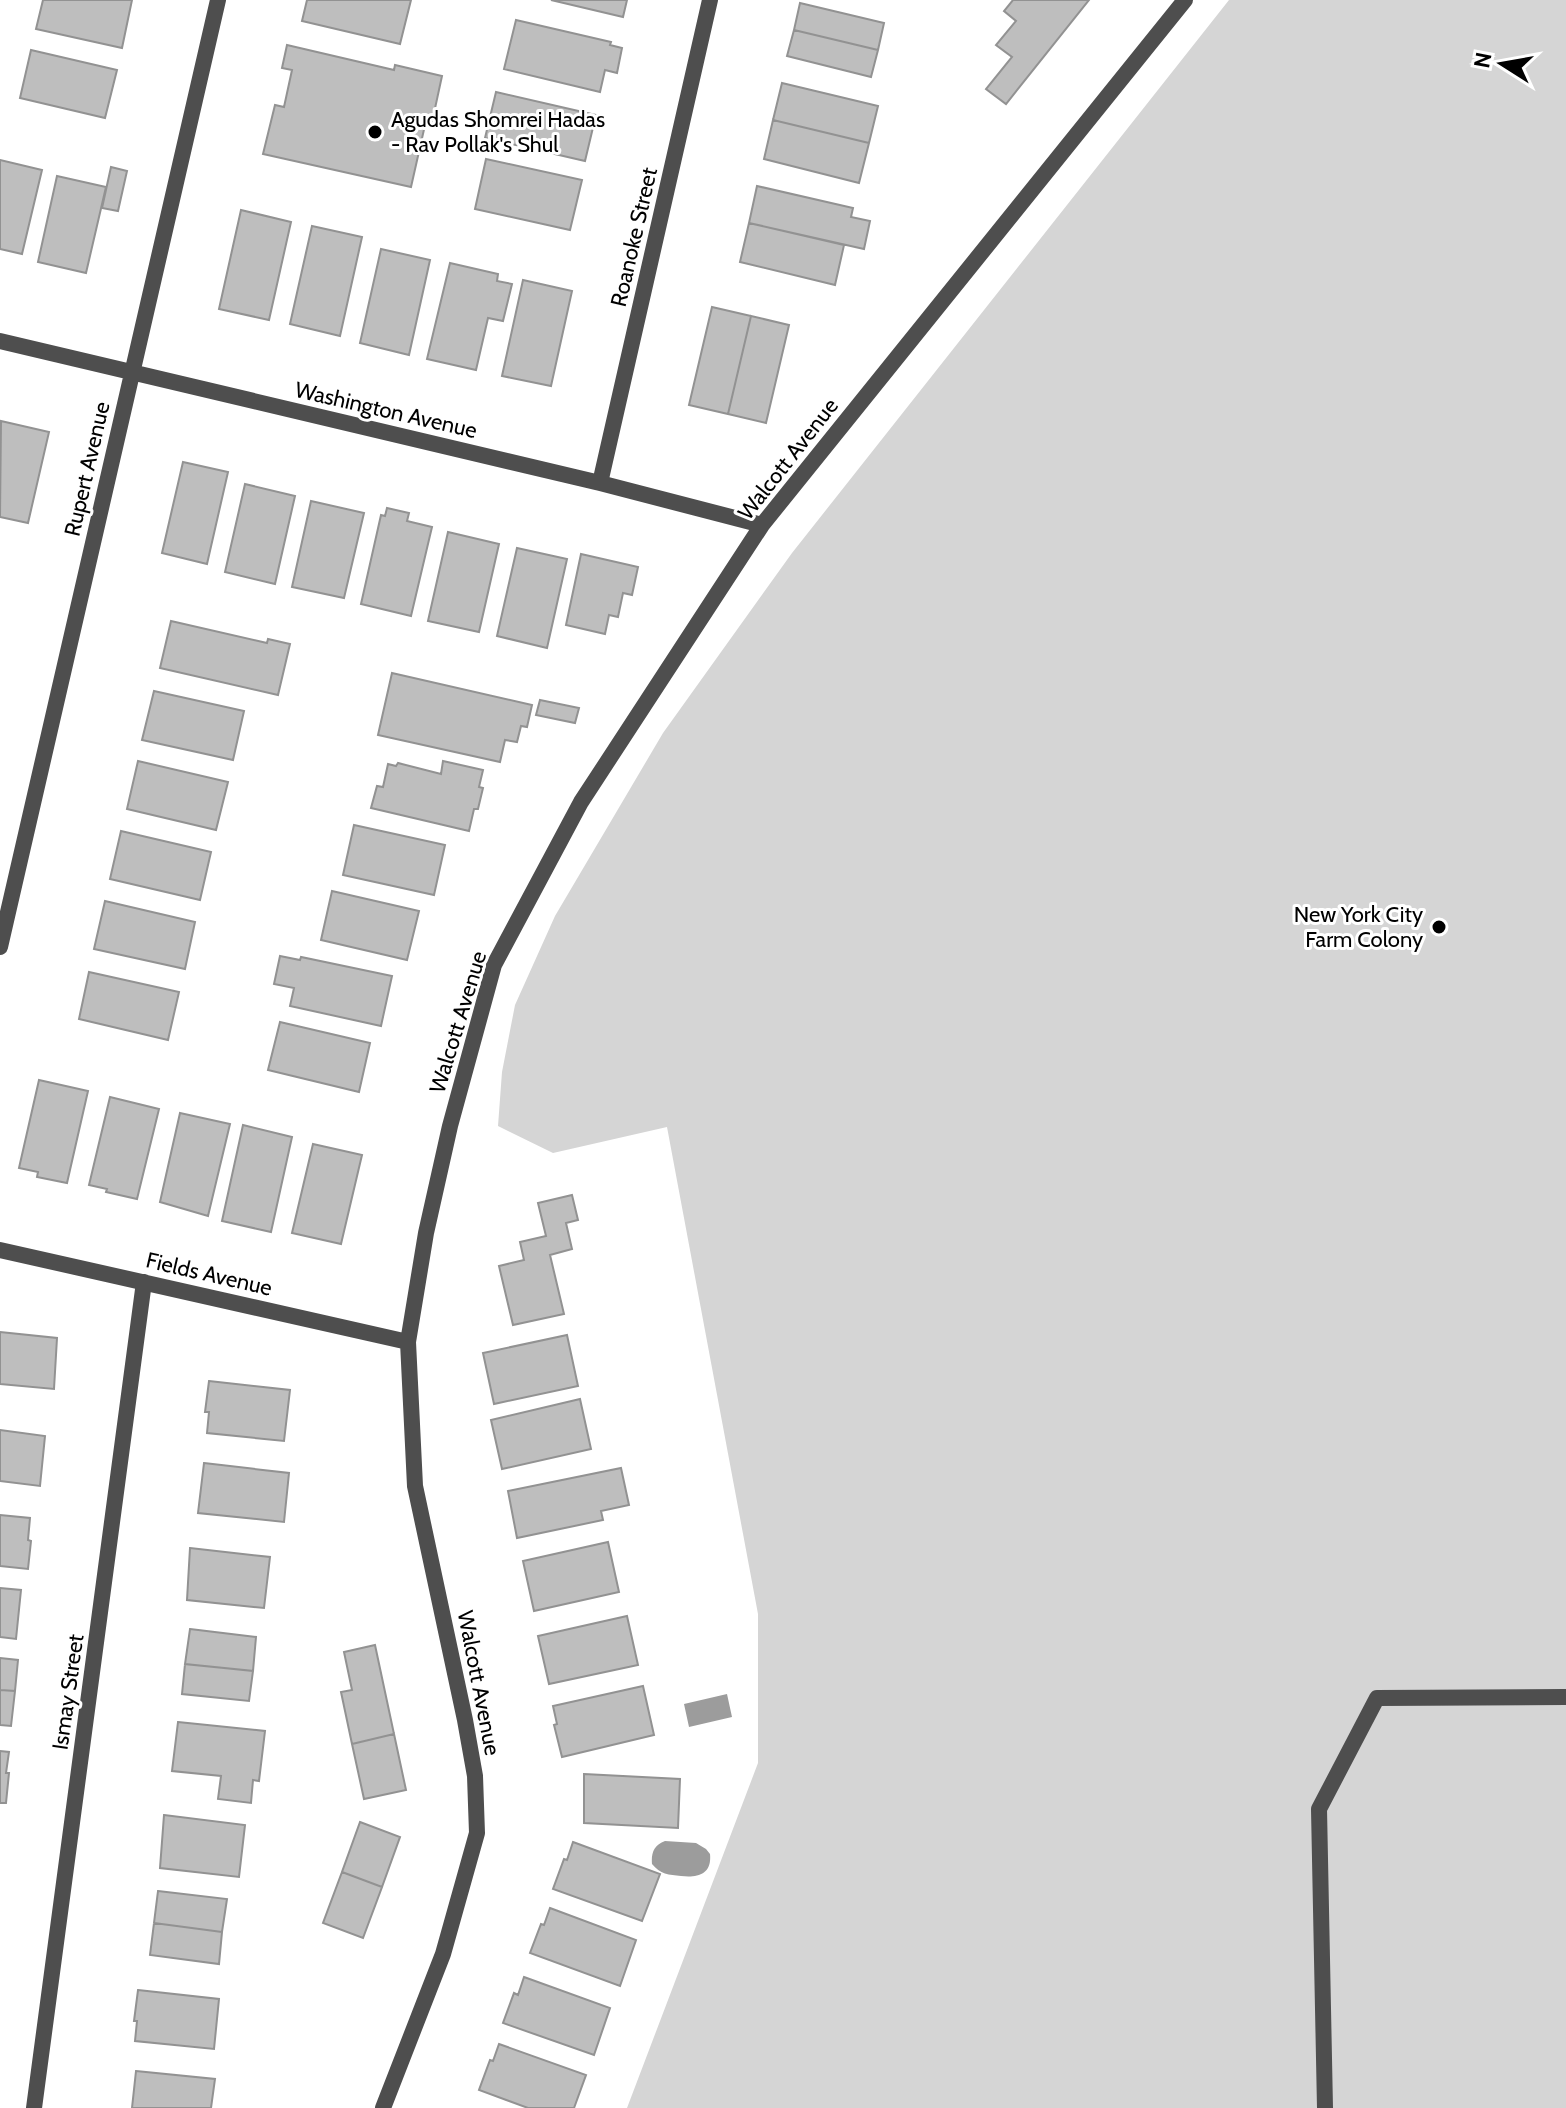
<svg xmlns="http://www.w3.org/2000/svg" width="1566" height="2108" viewBox="0 0 1566 2108" font-family="Cabin,sans-serif">
	<style>
		.green { fill: #d5d5d5 }
		.water { fill: #9c9c9c }
		.building { fill: #bebebe; stroke: #929292; stroke-width: 2 }
		.lines { fill: none; stroke-linecap: round; stroke-linejoin: round }
		.service { stroke: #4e4e4e; stroke-width: 16 }
		.minor { stroke: #4e4e4e; stroke-width: 16 }
		.poi-dot { fill: #000; stroke: #fff; stroke-width: 3 }
		.labels { text-anchor: middle; dominant-baseline: central; stroke-width: 6; stroke-linejoin: round; paint-order: stroke }
		.poi-label { font-size: 22px; fill: #000; stroke: #fff; text-anchor: start }
		.street-label { font-size: 22px; fill: #000; stroke: #fff }
	</style>
	<rect width="100%" height="100%" fill="#fff"/>
	<path class="green" d="M1229,0h337v2108h-939l131,-345v-149l-91,-487 -114,26 -55,-27 4,-54 13,-67 40,-89 108,-183 129,-180z"/>
	<path class="water" d="M727,1694l5,23 -43,10 -5,-23z
		M665,1841l31,2 10,6 4,5c2,20 -12,24 -29,22 -12,-1 -21,-2 -29,-12 -1,-11 2,-19 13,-23z"/>
	<path class="building" d="M43,0h89l-10,48 -86,-19z
		M307,0h104l-11,44 -98,-23z
		M551,0h76l-4,17z
		M1013,0h76l-83,104 -20,-15 26,-32 -16,-12 20,-24 -12,-10z
		M800,3l84,20 -6,27 -84,-20z
		M516,20l95,22 -1,3 12,3 -5,25 -12,-3 -5,22 -96,-23z
		M794,30l84,20 -7,27 -84,-21z
		M287,45l107,25 1,-5 47,11 -11,51 -6,-2 -14,62 -148,-33 12,-49 9,2 8,-37 -10,-2z
		M31,50l86,20 -12,48 -85,-20z
		M782,83l96,23 -9,37 -96,-23z
		M496,92l100,23 -11,46 -100,-23z
		M773,120l96,23 -10,40 -95,-24z
		M486,159l96,21 -12,50 -95,-21z
		M0,160l42,10 -20,84 -22,-5z
		M111,167l16,4 -9,40 -16,-3z
		M57,176l49,11 -20,86 -48,-11z
		M757,186l96,22 -2,9 19,4 -6,28 -115,-26z
		M241,210l50,12 -22,98 -50,-11z
		M749,223l95,22 -9,40 -95,-23z
		M312,226l50,11 -22,99 -50,-12z
		M381,249l49,11 -21,95 -49,-12z
		M450,263l48,11 -1,7 15,3 -9,37 -15,-3 -12,52 -49,-11z
		M523,280l49,11 -21,95 -49,-10z
		M712,307l39,9 -23,98 -39,-9z
		M751,316l38,9 -23,98 -38,-9z
		M1,421l48,11 -21,91 -28,-6z
		M183,462l45,10 -21,92 -45,-11z
		M245,484l50,12 -20,88 -50,-12z
		M311,501l53,12 -20,85 -52,-11z
		M387,508l22,5 -2,8 25,6 -21,89 -50,-12 20,-89 4,1z
		M448,532l51,12 -20,88 -51,-11z
		M517,548l50,11 -20,89 -50,-12z
		M581,554l57,13 -6,28 -9,-2 -5,24 -9,-2 -4,19 -39,-9z
		M171,621l96,22 1,-4 22,5 -12,51 -118,-27z
		M392,673l140,32 -5,22 -6,-1 -4,16 -12,-2 -5,22 -122,-27z
		M154,691l90,20 -11,49 -91,-20z
		M540,700l39,8 -4,15 -39,-8z
		M138,761l90,21 -12,48 -89,-21z
		M443,761l40,9 -4,17 4,1 -5,21h-4l-5,22 -98,-23 6,-22 6,1 5,-23 8,2 2,-3 43,11z
		M354,825l91,20 -11,50 -91,-20z
		M121,831l90,21 -11,48 -90,-21z
		M332,891l87,20 -12,49 -86,-20z
		M105,901l90,21 -10,47 -91,-20z
		M280,956l20,4 1,-3 91,19 -11,50 -91,-20 4,-18 -20,-4z
		M89,972l90,20 -11,48 -89,-21z
		M280,1022l90,21 -11,49 -91,-22z
		M39,1080l49,11 -21,92 -30,-6 1,-5 -19,-4z
		M110,1097l49,12 -22,90 -31,-7 1,-3 -18,-4z
		M180,1113l50,11 -22,92 -48,-14z
		M243,1125l49,12 -21,95 -49,-11z
		M313,1144l49,11 -21,89 -49,-11z
		M572,1195l6,25 -12,3 6,26 -22,6 14,59 -51,11 -14,-59 25,-6 -4,-18 26,-6 -8,-33z
		M0,1332l57,6 -3,51 -54,-5z
		M567,1335l11,51 -84,18 -11,-51z
		M209,1381l81,9 -6,51 -77,-8 2,-21h-4z
		M580,1399l11,50 -89,20 -11,-49z
		M0,1430l45,6 -5,50 -40,-5z
		M204,1463l85,10 -5,49 -86,-9z
		M621,1468l8,37 -28,6 2,9 -86,18 -9,-47z
		M0,1515l30,3 -2,22 3,1 -3,28 -28,-3z
		M608,1542l11,50 -85,19 -11,-50z
		M190,1548l80,9 -6,51 -77,-8z
		M0,1588l21,2 -5,49 -16,-2z
		M627,1616l11,49 -89,19 -11,-48z
		M190,1629l66,8 -3,34 -68,-7z
		M375,1645l19,89 -42,10 -11,-52 11,-2 -8,-38z
		M0,1658l18,2 -3,31 -15,-1z
		M185,1664l68,7 -4,30 -67,-7z
		M643,1686l11,49 -92,22 -8,-32 3,-1 -4,-18z
		M0,1690l15,1 -4,35 -11,-1z
		M178,1722l87,9 -6,50 -6,-1 -2,23 -33,-4 3,-23 -49,-5z
		M394,1734l12,56 -42,9 -12,-55z
		M0,1751l9,1 -3,21h3l-3,30h-6z
		M584,1774l96,5 -2,49 -94,-5z
		M164,1815l81,10 -6,52 -79,-9z
		M360,1822l40,15 -18,50 -40,-15z
		M573,1842l87,32 -18,47 -89,-32 11,-30 3,1z
		M342,1872l40,15 -19,51 -40,-15z
		M158,1891l69,8 -5,33 -68,-9z
		M550,1908l86,32 -16,46 -90,-33 11,-29 3,1z
		M154,1923l68,9 -3,32 -69,-9z
		M524,1977l86,31 -16,47 -91,-32 11,-30 4,2z
		M138,1990l81,9 -5,50 -79,-8 2,-20h-3z
		M499,2044l87,31 -12,33h-46l-49,-18 11,-30 3,1z
		M136,2071l79,8 -4,29h-79z"/>
	<g class="lines">
		<path class="service" d="M1325,2108l-6,-299 58,-111 189,-1"/>
		<path class="minor" d="M0,341l600,142 162,42
			M600,483l110,-483
			M0,947l218,-947
			M0,1250l408,92
			M34,2108l110,-826
			M383,2108l60,-154 34,-121 -2,-57 -10,-56 -50,-234 -7,-144 18,-109 24,-107 44,-161 87,-163 181,-277 423,-525"/>
	</g>
	<g class="poi-dot">
		<circle cx="375" cy="132" r="8"/>
		<circle cx="1439" cy="927" r="8"/>
	</g>
	<g class="labels">
		<g class="poi-label">
			<text x="391" y="119">Agudas Shomrei Hadas<tspan x="391" dy="25">- Rav Pollak's Shul</tspan></text>
			<text x="1423" y="914" text-anchor="end">New York City<tspan x="1423" dy="25">Farm Colony</tspan></text>
		</g>
		<g class="street-label">
			<text transform="translate(634 237) rotate(-77)">Roanoke Street</text>
			<text transform="translate(386 410) rotate(13)">Washington Avenue</text>
			<text transform="translate(788 459) rotate(-52)">Walcott Avenue</text>
			<text transform="translate(87 469) rotate(-77)">Rupert Avenue</text>
			<text transform="translate(458 1022) rotate(-73)">Walcott Avenue</text>
			<text transform="translate(209 1274) rotate(13)">Fields Avenue</text>
			<text transform="translate(479 1683) rotate(79)">Walcott Avenue</text>
			<text transform="translate(68 1692) rotate(-82)">Ismay Street</text>
		</g>
	</g>
	<g transform="translate(1502 64) rotate(281)" stroke="#ffffff" stroke-width="6" paint-order="stroke">
	<path d="M0-6L14 30L0 20L-14 30Z" fill="#000000"/>
	<text y="-12" font-size="22" font-weight="bold" text-anchor="middle" fill="#000000">N</text>
	</g>
</svg>
